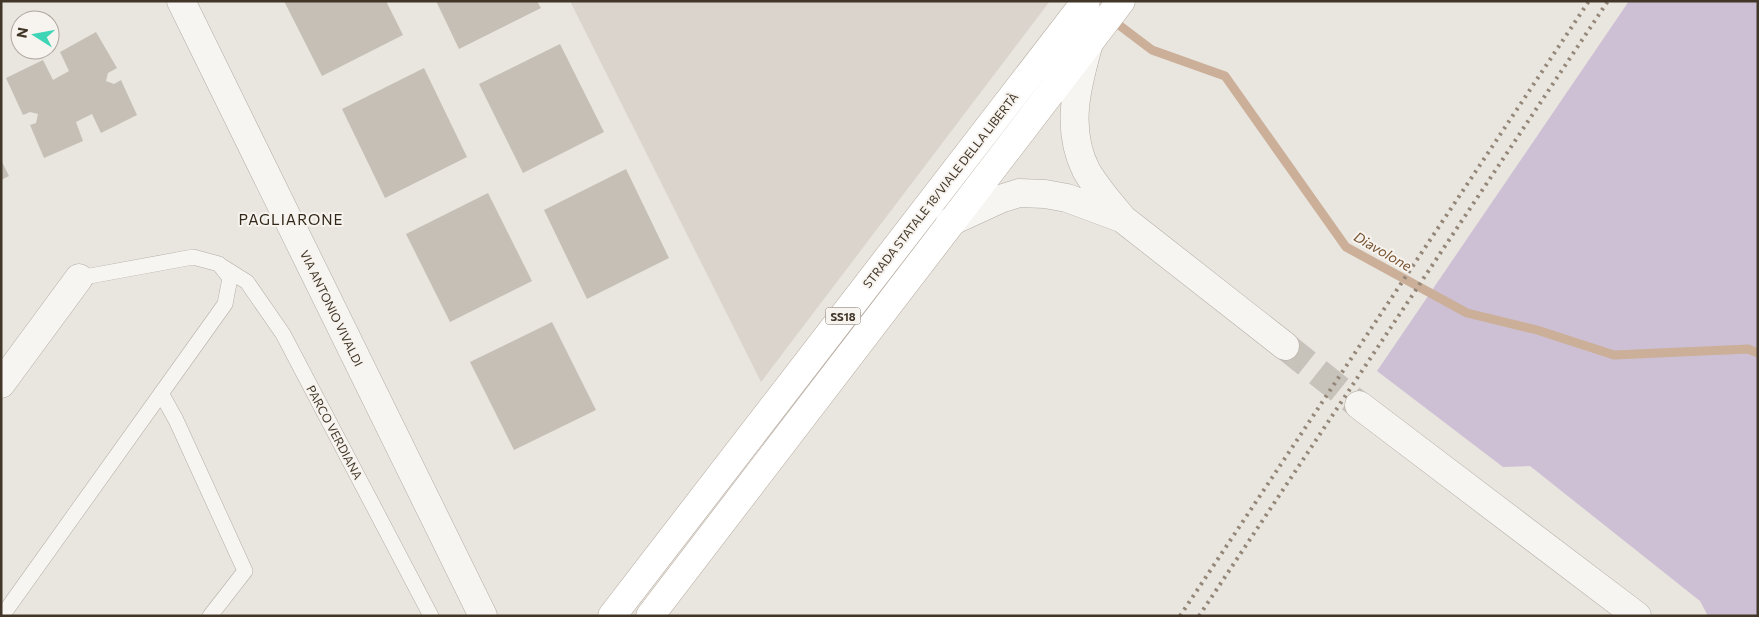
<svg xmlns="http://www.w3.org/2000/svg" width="1759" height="617" viewBox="0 0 1759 617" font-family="Commissioner,sans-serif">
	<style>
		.built { fill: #dbd4cd }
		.green { fill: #cdc0d4 }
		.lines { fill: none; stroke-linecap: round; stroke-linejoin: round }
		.stream { stroke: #cbaf98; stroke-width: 9 }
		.building { fill: #c6bfb6 }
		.tertiary-tunnel { stroke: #c7c2ba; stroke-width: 28; stroke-dasharray: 28 14; stroke-linecap: butt }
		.service-casing { stroke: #b3ada4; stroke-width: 16 }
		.minor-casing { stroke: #b3ada4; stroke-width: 29 }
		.tertiary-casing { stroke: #b3ada4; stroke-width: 29 }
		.primary-casing { stroke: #b5aa9e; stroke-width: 29 }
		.service { stroke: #f7f5f2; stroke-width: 15 }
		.minor { stroke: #f7f5f2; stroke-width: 28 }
		.tertiary { stroke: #f7f5f2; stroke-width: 28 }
		.primary { stroke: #fff; stroke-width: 28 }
		.rail { stroke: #948778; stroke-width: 4; stroke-dasharray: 2.5 5; stroke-linecap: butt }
		.labels { text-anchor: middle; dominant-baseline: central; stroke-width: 4; stroke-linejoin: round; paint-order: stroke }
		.shield { fill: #f7f3ef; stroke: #786f63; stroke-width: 1 }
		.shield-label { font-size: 11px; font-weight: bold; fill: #413627 }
		.street-label { font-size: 12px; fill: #413627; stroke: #f7f3ef }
		.water-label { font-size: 14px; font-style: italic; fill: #77522f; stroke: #f7f3ef }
		.quarter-label { font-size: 15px; letter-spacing: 1px; fill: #322819; stroke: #f7f3ef }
	</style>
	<rect width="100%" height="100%" fill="#e9e5df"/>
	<path class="built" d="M570,1h480l-289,381z"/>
	<path class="green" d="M1629,1h129v615h-50l-8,-15 -170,-135 -27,1 -126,-96z"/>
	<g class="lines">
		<path class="stream" d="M1111,19l41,31 73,26 121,171 121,66 70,17 77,25 134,-6 10,4"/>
	</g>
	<path class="building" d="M284,1h102l17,34 -81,41z
		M436,1h101l4,7 -82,41z
		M96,32l21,36 -9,5 -2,8 8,3 7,-4 16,35 -36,18 -9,-19 -16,8 7,19 -39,17 -14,-33 6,-2 2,-9 -8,-2 -7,3 -17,-37 37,-18 10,20 16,-9 -9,-19z
		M560,44l44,88 -81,41 -44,-89z
		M424,68l43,89 -82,41 -43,-89z
		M1,160l8,16 -8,4z
		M626,169l43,89 -82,41 -43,-89z
		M488,193l44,88 -82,41 -44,-88z
		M552,322l44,88 -82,40 -44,-88z"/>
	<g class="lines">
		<path class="tertiary-tunnel" d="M1285,346l74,59"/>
		<defs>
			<path id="service" d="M223,267l24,15 36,52 148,282
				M161,393l15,27 69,151 -35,45
				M2,616l223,-312 5,-26 -11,-14 -26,-7 -114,21"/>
			<path id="minor" d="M1,384l78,-106"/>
			<path id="tertiary" d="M181,1l302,615
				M1089,43c-12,42 -24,85 -3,127 10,18 24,33 37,49l162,127
				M950,222l50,-23 19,-6 26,1 22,4 54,20
				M1359,405l278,211"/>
			<path id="primary" d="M612,616l474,-615
				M650,616l471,-615"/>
		</defs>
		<use href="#service" class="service-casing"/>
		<use href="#minor" class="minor-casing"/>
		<use href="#tertiary" class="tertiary-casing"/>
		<use href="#primary" class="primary-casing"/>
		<use href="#service" class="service"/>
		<use href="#minor" class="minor"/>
		<use href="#tertiary" class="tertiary"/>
		<use href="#primary" class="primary"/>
		<path class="rail" d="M1180,616l409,-615
			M1199,616l409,-615"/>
	</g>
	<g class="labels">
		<rect class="shield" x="825.5" y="307.5" width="35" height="17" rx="4"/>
		<g class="shield-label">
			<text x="843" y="316">SS18</text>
		</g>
		<g class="street-label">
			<text transform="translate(940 190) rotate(-52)">STRADA STATALE 18/VIALE DELLA LIBERTÀ</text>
			<text transform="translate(332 308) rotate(64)">VIA ANTONIO VIVALDI</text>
			<text transform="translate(335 432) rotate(62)">PARCO VERDIANA</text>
		</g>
		<g class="water-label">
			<text transform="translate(1383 251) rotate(30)">Diavolone</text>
		</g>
		<g class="quarter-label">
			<text x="291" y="219">PAGLIARONE</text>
		</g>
	</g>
	<rect width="1759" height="617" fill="none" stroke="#413627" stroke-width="5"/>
	<g transform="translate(35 35) rotate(281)"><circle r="24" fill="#f7f3ef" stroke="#aea79f"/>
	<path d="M0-4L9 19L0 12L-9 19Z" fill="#3dd5b5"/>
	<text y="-8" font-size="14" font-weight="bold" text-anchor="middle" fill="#413627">N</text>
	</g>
</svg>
